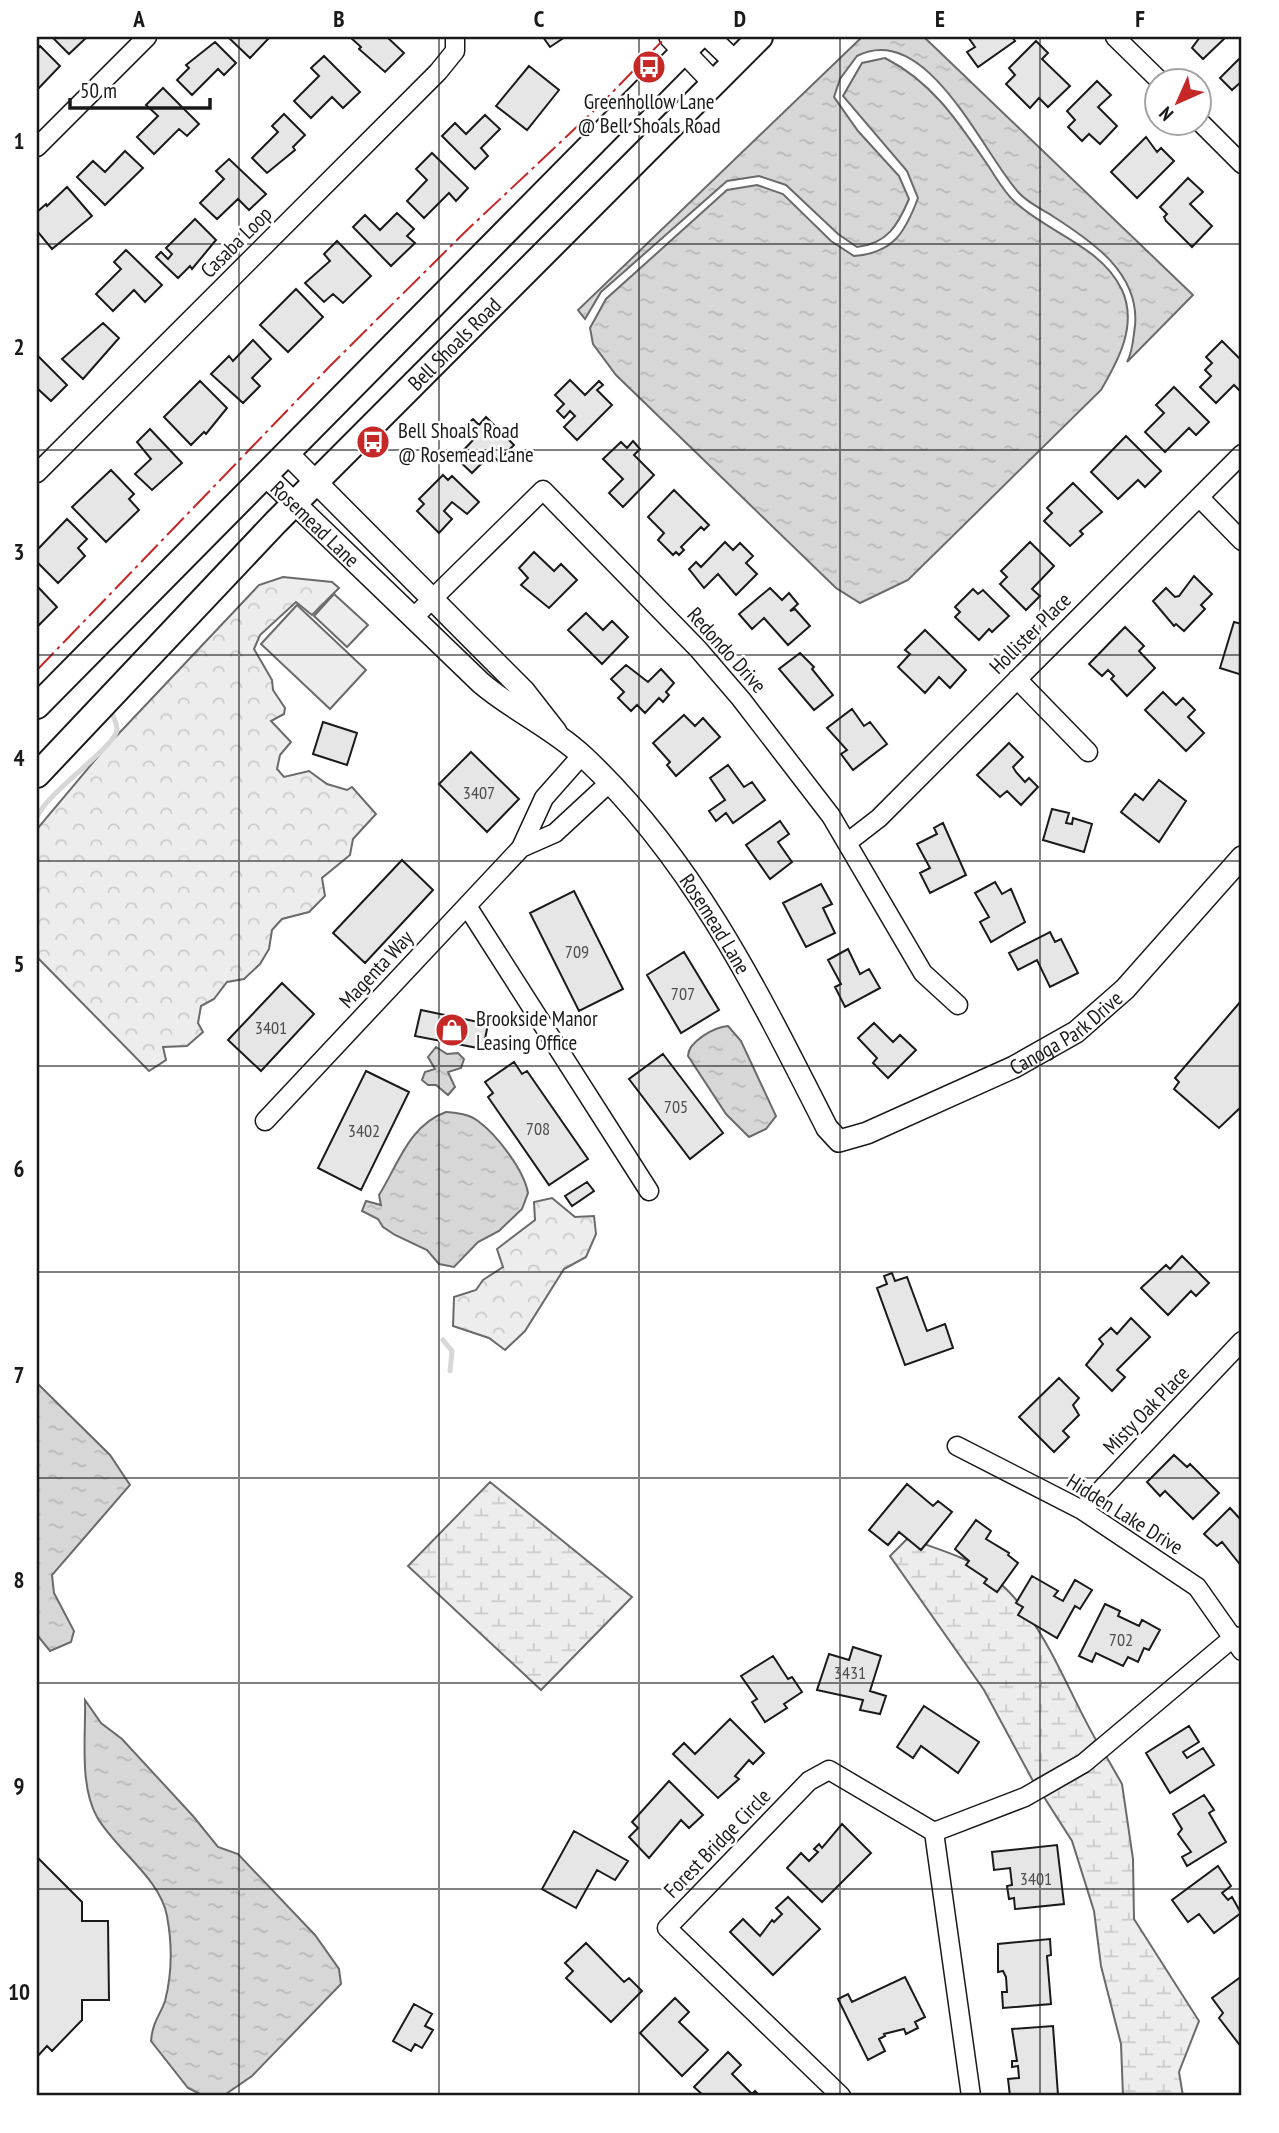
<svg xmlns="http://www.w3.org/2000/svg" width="1279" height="2133" viewBox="0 0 1279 2133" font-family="'PT Sans Narrow',sans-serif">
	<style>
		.forest { fill: url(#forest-crowns); stroke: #6a6a6a; stroke-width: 2 }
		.wetland { fill: url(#wetland-marsh); stroke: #6a6a6a; stroke-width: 2 }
		.pitch { fill: #ededed; stroke: #6a6a6a; stroke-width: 2 }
		.water { fill: url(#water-ripples); stroke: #6a6a6a; stroke-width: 2 }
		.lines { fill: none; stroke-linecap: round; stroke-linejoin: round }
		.stream { stroke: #d7d7d7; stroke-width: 5 }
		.building { fill: #e6e6e6; stroke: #1a1a1a; stroke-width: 2 }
		.minor-casing { stroke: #1a1a1a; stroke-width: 21 }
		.tertiary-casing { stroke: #1a1a1a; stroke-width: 24 }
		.secondary-casing { stroke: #1a1a1a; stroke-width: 28 }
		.minor { stroke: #fff; stroke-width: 18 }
		.tertiary { stroke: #fff; stroke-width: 21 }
		.secondary { stroke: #fff; stroke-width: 24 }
		.power { stroke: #c62828; stroke-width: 2; stroke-dasharray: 24 5 3.5 5; stroke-linecap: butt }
		.grid { fill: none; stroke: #1a1a1a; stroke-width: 2; stroke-opacity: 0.55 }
		.labels { text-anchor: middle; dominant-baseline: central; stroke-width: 5; stroke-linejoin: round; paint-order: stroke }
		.number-label { font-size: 18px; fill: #4d4d4d }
		.poi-label { font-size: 21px; fill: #1a1a1a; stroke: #fff; text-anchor: start }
		.street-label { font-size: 21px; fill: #1a1a1a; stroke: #fff }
		.neatline { fill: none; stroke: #1a1a1a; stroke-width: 2.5 }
		.grid-label { font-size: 23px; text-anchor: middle; font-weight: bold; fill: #1a1a1a }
	</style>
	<defs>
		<pattern id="forest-crowns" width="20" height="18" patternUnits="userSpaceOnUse" patternTransform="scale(1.75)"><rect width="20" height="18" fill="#ededed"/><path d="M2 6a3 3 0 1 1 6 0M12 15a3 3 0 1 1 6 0" fill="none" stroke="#cbcbcb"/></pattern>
		<pattern id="wetland-marsh" width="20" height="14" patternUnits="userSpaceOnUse" patternTransform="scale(1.75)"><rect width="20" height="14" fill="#ededed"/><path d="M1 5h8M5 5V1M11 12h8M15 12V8" fill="none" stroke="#cbcbcb"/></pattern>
		<pattern id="water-ripples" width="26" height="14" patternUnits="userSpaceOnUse" patternTransform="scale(1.75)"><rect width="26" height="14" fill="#d7d7d7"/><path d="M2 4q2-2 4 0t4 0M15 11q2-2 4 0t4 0" fill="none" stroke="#b8b8b8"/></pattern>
	</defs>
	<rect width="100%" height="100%" fill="#fff"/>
	<path class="forest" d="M283,577l49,5 7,6 -27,27 -16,-13 -36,33 -6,14 18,31 1,10 12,18 -1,6 -13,7 20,21 -11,13 -3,14 7,8 25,-6 18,13 20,6 5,-3 24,27 -23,25 -3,16 -28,23 3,18 -16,16 -27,7 -10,11 -3,19 -9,15 -16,15 -17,3 -13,17 -13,7 -3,17 5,9 -16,14 -24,1 3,13 -17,11 -112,-114v-128l69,-82 153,-162z
		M552,1198l23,19 19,-1 2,18 -10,23 -22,12 -39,62 -20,19 -16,-12 -36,-12 1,-29 22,-7 7,-10 20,-13 -6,-18 38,-29 -1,-18z"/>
	<path class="wetland" d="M490,1482l142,115 -91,93 -133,-124z
		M908,1538c18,7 38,13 56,21 72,34 95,117 132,181l-17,15 -46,26 -49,-91 -94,-134z
		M1106,1756l16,28 11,75 1,60 65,102 -20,51 4,24h-60l-2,-52 -20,-78 -7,-55 -22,-70 -28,-44 44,-25z"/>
	<path class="pitch" d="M334,594l34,31 -21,22 -33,-31z
		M297,605l69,65 -36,39 -69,-65z"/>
	<path class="water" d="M862,37h62l269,258 -66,67c6,-11 6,-23 8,-36 5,-52 -42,-84 -81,-109 -12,-8 -26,-14 -35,-24 -36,-39 -92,-173 -162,-137l-17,23 -6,18 24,34 41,45 10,23c-11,26 -22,45 -52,48l-19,-13 -52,-49 -27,-9 -32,5 -126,111 -16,27 -7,-9z
		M885,58c47,24 72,62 102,106 9,13 16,27 28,38 33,31 86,44 107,88 16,35 -4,71 -21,100l-193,190 -48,23 -24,-15 -220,-213 -23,-31 -3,-16 16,-29 121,-109 30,-5 26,9 48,47 23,15c39,-3 51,-23 64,-58l-11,-27 -64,-75 19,-33z
		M728,1026l13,15 35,75 -10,13 -17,8 -23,-23 -38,-58c0,-14 26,-29 40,-30z
		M436,1047l11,7 11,-1 6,6 -3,9 -13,4 7,15 -7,8 -12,-10h-8l-6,-5 3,-8 10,-3 -7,-12z
		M446,1112c11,1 23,2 32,9 19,14 46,49 50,72l-6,16 -23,22 -21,11 -24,25 -15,-3 -12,-14 -32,-15 -12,-8 -5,-8 -16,-8 4,-10 15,4 -2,-10c19,-30 30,-70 67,-83z
		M37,1383l73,72 20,30 -78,90 2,18 20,38 -3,11 -21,9 -13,-16z
		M85,1700l16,23 21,16 71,77 25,31 20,7 77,81 24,34 2,15 -89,92 -29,20h-19l-16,-8 -37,-47c2,-21 9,-25 14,-40 7,-27 7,-58 2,-85 -7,-38 -51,-66 -70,-99 -18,-32 -11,-82 -12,-117z"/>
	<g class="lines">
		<path class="stream" d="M37,817c12,-27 80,-71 80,-88 0,-6 -5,-15 -7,-20
			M443,1340l9,11 -2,20"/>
	</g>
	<path class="building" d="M52,37h35l-18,17z
		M232,37h38l-20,21 -20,-19z
		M350,37h37l17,16 -19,19 -26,-23 2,-2z
		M543,37h22l-15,10z
		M968,37h44l3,4 -37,26 -11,-15 8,-5z
		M1200,37h26l-23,22 -11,-11z
		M1036,41l12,12 -6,6 28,27 -22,21 -9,-9 -9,10 -24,-24 9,-9 -6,-7z
		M215,42l21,21 -12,12 -6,-6 -26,26 -15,-15 12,-12 -3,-3z
		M40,46l20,20 -23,24v-40z
		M324,56l36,36 -17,16 -11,-11 -21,21 -17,-17 25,-25 -8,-8z
		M1242,56v25l-10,9 -12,-12z
		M529,66l30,24 -32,40 -31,-24z
		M1097,81l14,14 -13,12 19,19 -17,18 -11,-10 -7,7 -14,-14 7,-7 -8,-9z
		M163,88l36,36 -12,12 -8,-7 -25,25 -17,-17 21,-21 -12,-11z
		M284,114l21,21 -12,12 2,3 -28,23 -15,-15 26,-26 -6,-6z
		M485,115l15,14 -19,19 7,8 -13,13 -33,-33 13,-13 11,11z
		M1146,137l11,15 4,-4 13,13 -37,37 -26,-26z
		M125,151l18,17 -38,37 -28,-28 16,-16 12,11z
		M432,153l36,35 -12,13 -7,-8 -25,25 -17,-17 20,-21 -11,-11z
		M229,159l37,35 -17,16 -11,-11 -21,20 -17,-16 24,-24 -8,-8z
		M1188,178l15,14 -13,12 22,22 -20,21 -26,-26 -2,-4 3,-3 -7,-7z
		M67,187l25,29 -40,33 -15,-18v-19l9,-8 1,2z
		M397,213l17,16 -7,7 8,7 -24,23 -38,-39 12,-12 15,15z
		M195,219l21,21 -24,29 -2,-3 -12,12 -22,-21 5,-5 7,7 4,-5 -6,-6z
		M337,241l34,35 -28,27 -10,-9 -9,8 -19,-19 25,-22 -6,-7z
		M126,250l36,35 -17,17 -11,-12 -21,21 -17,-17 25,-25 -7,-7z
		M296,289l27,28 -35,35 -28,-27z
		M103,323l16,15 -36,41 -21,-20z
		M253,340l18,19 -19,19 8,8 -17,17 -32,-29 18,-18 4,5z
		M1222,341l20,20v28l-2,2 -6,-6 -18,18 -16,-16 11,-11 -6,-6 7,-7 -6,-6z
		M37,355l30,30 -16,16 -12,-11 -2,2z
		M570,380l15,15 14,-14 4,4 -6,5 15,15 -35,35 -13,-13 11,-11 -5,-5 -6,7 -7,-7 7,-7 -9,-9z
		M200,381l27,27 -21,26 -2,-2 -13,13 -27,-28z
		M1174,387l35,35 -13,13 -7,-7 -24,24 -20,-20 19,-19 -8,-8z
		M486,417l28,28 -16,16 -7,-7 -19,19 -16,-15 19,-20 -11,-11 9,-8 6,6z
		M150,429l32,34 -30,27 -17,-16 16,-15 -14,-17z
		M1126,436l35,35 -16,16 -7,-7 -20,19 -27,-27z
		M633,441l7,8 -6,6 20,20 -31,32 -14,-14 14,-14 -20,-20 18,-17 6,6z
		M111,470l23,24 -5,5 10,11 -33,32 -34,-35z
		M443,475l5,5 4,-4 27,26 -12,12 -15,-12 -8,9 8,8 -13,14 -22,-22 7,-7 -5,-5z
		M1073,483l29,29 -22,19 3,3 -13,12 -26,-25 8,-8 -5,-5z
		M674,490l35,35 -5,5 -3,-3 -20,20 3,3 -5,5 -3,-3 -3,3 -15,-15 6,-7 -16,-16z
		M67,519l20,20 -9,9 7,8 -27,27 -21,-21v-12z
		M725,542l8,8 7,-7 13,13 -7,7 11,11 -21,21 -18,-21 -14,14 -15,-19 7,-7 5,5z
		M1030,542l24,24 -22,23 8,7 -14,14 -26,-26 7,-7 -6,-6z
		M534,552l20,19 7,-7 16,16 -28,28 -28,-23 7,-7 -9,-10z
		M1194,576l18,18 -11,11 4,4 -21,22 -8,-7 -2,2 -21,-25 13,-13 9,9 4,-1z
		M37,586l20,21 -18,18 -2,-2z
		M770,588l12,12 7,-7 9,11 -8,7 5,-2 15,17 -22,19 -24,-27 -12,11 -13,-15z
		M973,589l5,5 5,-4 26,26 -17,16 -3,-3 -10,11 -24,-23 5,-5 -5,-5z
		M586,613l17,17 9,-9 16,16 -26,27 -34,-34z
		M1234,622l8,2v51l-22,-7z
		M1125,627l19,19 -5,5 16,17 -28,28 -16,-17 3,-3 -6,-6 -6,6 -13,-12z
		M925,630l41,40 -16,18 -11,-11 -14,16 -27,-26 12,-13 -5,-4z
		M800,653l14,14 -2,2 21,26 -19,15 -35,-41z
		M626,665l22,17 13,-13 13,14 -8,9 3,3 -6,7 -4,-4 -14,15 -8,-8 -6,6 -13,-13 6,-6 -13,-13z
		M1163,692l13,13 7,-7 12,12 -7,7 16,16 -18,18 -41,-41z
		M852,709l12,17 6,-4 17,22 -34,26 -12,-16 6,-4 -20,-22z
		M684,715l11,11 8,-8 17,19 -44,39 -9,-11 3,-3 -17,-19z
		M323,722l34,11 -10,32 -34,-11z
		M1009,743l14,14 -10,10 3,5 9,10 4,-4 9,9 -17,18 -14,-14 -7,6 -23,-22z
		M471,752l48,47 -32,33 -48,-48z
		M728,765l16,22 8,-5 13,18 -32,23 -7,-10 -10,8 -7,-10 16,-11 -15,-22z
		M1159,780l27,21 -27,41 -38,-30 14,-18 8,6z
		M1052,809l17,4 -3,10 6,1 1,-6 19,6 -8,28 -41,-12z
		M780,821l9,13 -11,8 14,20 -22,17 -24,-34z
		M943,823l23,52 -36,18 -10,-20 10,-5 -13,-24 20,-10 -3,-6z
		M402,860l31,30 -68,73 -32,-30z
		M995,882l7,12 9,-5 14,33 -34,20 -11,-20 9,-5 -14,-24z
		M821,884l11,20 -9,4 12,25 -29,14 -23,-44z
		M574,891l49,98 -44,22 -49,-98z
		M1050,932l5,10 6,-3 17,34 -28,14 -13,-27 -19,10 -9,-17z
		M848,949l12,25 9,-5 11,19 -35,19 -10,-20 6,-3 -13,-24z
		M684,952l35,58 -38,23 -34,-58z
		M282,983l32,31 -53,57 -33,-31z
		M1241,1001l1,105 -23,22 -45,-39 5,-7 -4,-4z
		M421,1010l67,14 -5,25 -68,-13z
		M874,1023l19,19 7,-7 16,15 -28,28 -15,-15 4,-5 -19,-20z
		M663,1054l60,79 -33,26 -61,-80z
		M514,1062l8,12 5,-3 61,88 -39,26 -61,-88 5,-4 -8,-11z
		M366,1071l43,21 -48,98 -43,-22z
		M587,1182l7,9 -22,15 -7,-10z
		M1182,1256l27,27 -13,13 -5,-5 -23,24 -27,-27 25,-23 4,4z
		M892,1273l3,8 12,-4 20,54 18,-7 8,24 -48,17 -28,-77 10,-4 -3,-8z
		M1131,1318l19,19 -33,33 8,7 -13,14 -26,-26 17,-21 -4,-5 12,-11 6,6z
		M1059,1378l20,20 -6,7 6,10 -16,16 6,6 -15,15 -35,-35z
		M1174,1455l13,12 3,-3 29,29 -26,26 -28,-28 -5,5 -13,-14z
		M907,1484l26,22 5,-5 14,11 -31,38 -22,-18 -11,13 -19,-15z
		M1230,1508l12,13v46l-20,-25 -5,4 -13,-12z
		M976,1520l15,11 -5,8 23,14 -1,2 10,8 -21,29 -13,-9 3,-4 -21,-14 3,-4 -14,-12z
		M1032,1576l26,15 -4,5 9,5 12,-21 17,10 -12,19 -5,-3 -18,32 -39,-23 5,-8 -7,-4z
		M1105,1604l15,7 -2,5 21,10 3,-6 18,10 -11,20 -5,-2 -6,14 -10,-5 -5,9 -27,-13 -4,9 -13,-6z
		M853,1647l28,9 -11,35 16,5 -6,18 -20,-4 3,-10 -46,-10 12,-36 20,6z
		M773,1656l15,23 4,-2 10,15 -18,12 3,4 -22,14 -13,-20 5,-3 -16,-23z
		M924,1706l55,36 -21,31 -37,-27 -8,12 -16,-11z
		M730,1719l34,34 -11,11 -4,-4 -14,16 4,3 -21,19 -45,-44 11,-11 11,11z
		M1189,1726l10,16 -16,10 4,6 16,-10 11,17 -44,28 -24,-40z
		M669,1781l34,34 -14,13 -8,-8 -32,38 -20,-21 9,-9 -6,-6z
		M1204,1795l10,15 -5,3 17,29 -39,24 -5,-9 9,-5 -13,-18 4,-5 -9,-15z
		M842,1824l29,29 -49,49 -35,-34 14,-15 8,8 9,-9 -4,-3 5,-5 3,4z
		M574,1831l54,30 -13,19 -18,-10 -21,38 -34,-19z
		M1057,1845l7,59 -49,5 -1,-11 -5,1 -2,-13 5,-1 -2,-17 -16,2 -2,-18z
		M37,1857l45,45v19h26l1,79h-27v20l-30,31 -5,-5 -10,11z
		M1218,1866l13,20 -9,7 6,7 4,-3 9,16 -27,20 -15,-19 -11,8 -16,-22z
		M788,1897l32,32 -47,46 -43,-43 13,-13 17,17 12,-16 2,2 8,-8 -6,-6z
		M1050,1939l1,16 -4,1 4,48 -48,4 -1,-16h5l-1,-15 -3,-6 -5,1v-28z
		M586,1943l38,39 5,-4 13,13 -31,31 -45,-44 7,-7 -8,-8z
		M1242,1976v72l-23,-30 4,-5 -11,-15z
		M905,1977l20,40 -10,5 3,6 -12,6 -2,-5 -20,5 1,2 -6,3 6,12 -17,9 -30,-61 10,-5 4,8z
		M675,1998l14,14 -10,10 29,28 -26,26 -42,-43z
		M414,2004l18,10 -7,12 8,4 -11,18 -7,-4 -4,7 -18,-10z
		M1053,2026l5,69 -48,1 -2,-17 11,-1 -1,-12 -6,1v-6h5l-5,-32z
		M728,2052l13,13 -9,9 20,20 3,-3 5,5h-56l-10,-9z"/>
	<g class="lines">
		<defs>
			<path id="minor" d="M1115,37l44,43
				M1198,120l44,44
				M37,147l110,-110
				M37,473l401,-401 17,-21v-14
				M1199,497l43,44
				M413,618l130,-128 155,159 43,50 90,117 92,157 35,32
				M1017,679l71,73
				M848,842l31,-24 363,-364
				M521,848l34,-15 54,-50
				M467,906l182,285
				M265,1121l256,-273 23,-50 38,-43
				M957,1446l125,64 115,77 45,64
				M1082,1510l160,-169
				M934,1832l91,-35 59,-34 151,-127
				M841,2096l-174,-168 142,-147 20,-11 105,62 37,264"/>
			<g id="tertiary">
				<path d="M670,37l43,45"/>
				<path d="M709,37l25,24"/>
				<path d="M287,453l237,238 32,41"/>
				<path id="s1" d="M265,475l216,208c33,28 72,45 103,74 110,103 176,239 243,371l12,13 28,-8 147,-66 62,-35 49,-43 117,-132"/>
			</g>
			<g id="secondary">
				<path d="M37,706l661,-669"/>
				<path id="s2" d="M37,775l239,-253 484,-485"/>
			</g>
		</defs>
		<use href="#minor" class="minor-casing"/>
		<use href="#tertiary" class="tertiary-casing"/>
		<use href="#secondary" class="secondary-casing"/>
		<use href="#minor" class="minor"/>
		<use href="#tertiary" class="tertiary"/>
		<use href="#secondary" class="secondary"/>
		<path class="power" d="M37,670l293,-304 134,-133 137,-129 65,-67"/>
	</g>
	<path class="grid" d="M239,37v2059M439,37v2059M639,37v2059M840,37v2059M1040,37v2059M37,244h1205M37,450h1205M37,655h1205M37,861h1205M37,1066h1205M37,1272h1205M37,1478h1205M37,1683h1205M37,1889h1205"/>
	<defs>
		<symbol id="bus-disc" viewBox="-11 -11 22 22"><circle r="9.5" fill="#c62828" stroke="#fff"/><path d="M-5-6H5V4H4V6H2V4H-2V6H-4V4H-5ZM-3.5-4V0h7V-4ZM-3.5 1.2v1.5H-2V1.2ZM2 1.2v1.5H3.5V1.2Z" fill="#fff"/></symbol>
		<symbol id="shop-disc" viewBox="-11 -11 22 22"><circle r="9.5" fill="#c62828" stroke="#fff"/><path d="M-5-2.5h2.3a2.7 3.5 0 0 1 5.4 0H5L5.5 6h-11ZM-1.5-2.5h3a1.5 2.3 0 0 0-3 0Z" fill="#fff"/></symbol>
	</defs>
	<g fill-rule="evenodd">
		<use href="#bus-disc" x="630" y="48" width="38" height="38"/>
		<use href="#bus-disc" x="354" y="423" width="38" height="38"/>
		<use href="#shop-disc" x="433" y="1011" width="38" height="38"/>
	</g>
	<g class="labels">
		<g class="number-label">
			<text x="479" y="792">3407</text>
			<text x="577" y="951">709</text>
			<text x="683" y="993">707</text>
			<text x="271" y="1027">3401</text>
			<text x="676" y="1106">705</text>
			<text x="538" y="1128">708</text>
			<text x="364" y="1130">3402</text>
			<text x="1121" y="1639">702</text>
			<text x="850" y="1672">3431</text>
			<text x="1036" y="1878">3401</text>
		</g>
		<g class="poi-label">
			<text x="649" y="101" text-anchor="middle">Greenhollow Lane<tspan x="649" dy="24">@ Bell Shoals Road</tspan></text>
			<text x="398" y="430">Bell Shoals Road<tspan x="398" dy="24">@ Rosemead Lane</tspan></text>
			<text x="476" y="1018">Brookside Manor<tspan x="476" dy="24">Leasing Office</tspan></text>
		</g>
		<g class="street-label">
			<text transform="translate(236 242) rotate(-45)">Casaba Loop</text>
			<text stroke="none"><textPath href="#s2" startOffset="600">Bell Shoals Road</textPath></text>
			<text stroke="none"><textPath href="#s1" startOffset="70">Rosemead Lane</textPath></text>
			<text transform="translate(1030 633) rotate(-45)">Hollister Place</text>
			<text transform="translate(727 650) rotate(48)">Redondo Drive</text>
			<text stroke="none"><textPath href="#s1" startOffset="640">Rosemead Lane</textPath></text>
			<text transform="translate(376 969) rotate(-47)">Magenta Way</text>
			<text stroke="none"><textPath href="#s1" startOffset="1143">Canoga Park Drive</textPath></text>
			<text transform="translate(1146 1410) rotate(-46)">Misty Oak Place</text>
			<text transform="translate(1125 1514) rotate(32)">Hidden Lake Drive</text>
			<text transform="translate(717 1843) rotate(-46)">Forest Bridge Circle</text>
		</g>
	</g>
	<rect width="1279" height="2133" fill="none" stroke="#ffffff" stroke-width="77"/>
	<g transform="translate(1178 102) rotate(225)"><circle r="33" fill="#ffffff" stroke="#a3a3a3" stroke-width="2"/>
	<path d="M0-5L12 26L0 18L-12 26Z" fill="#c62828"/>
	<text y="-10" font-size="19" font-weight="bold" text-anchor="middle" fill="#1a1a1a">N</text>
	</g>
	<path d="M70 98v10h140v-10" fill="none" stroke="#1a1a1a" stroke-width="3.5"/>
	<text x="80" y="98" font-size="21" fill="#1a1a1a" stroke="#ffffff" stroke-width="5" paint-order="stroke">50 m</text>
	<rect x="38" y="38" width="1202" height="2056" class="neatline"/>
	<g class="grid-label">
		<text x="139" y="27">A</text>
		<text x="339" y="27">B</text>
		<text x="539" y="27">C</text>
		<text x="740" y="27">D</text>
		<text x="940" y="27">E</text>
		<text x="1140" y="27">F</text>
		<text x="19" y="149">1</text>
		<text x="19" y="355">2</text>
		<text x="19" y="560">3</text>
		<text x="19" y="766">4</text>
		<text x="19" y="972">5</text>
		<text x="19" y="1177">6</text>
		<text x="19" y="1383">7</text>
		<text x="19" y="1588">8</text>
		<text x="19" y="1794">9</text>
		<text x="19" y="2000">10</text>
	</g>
</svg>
